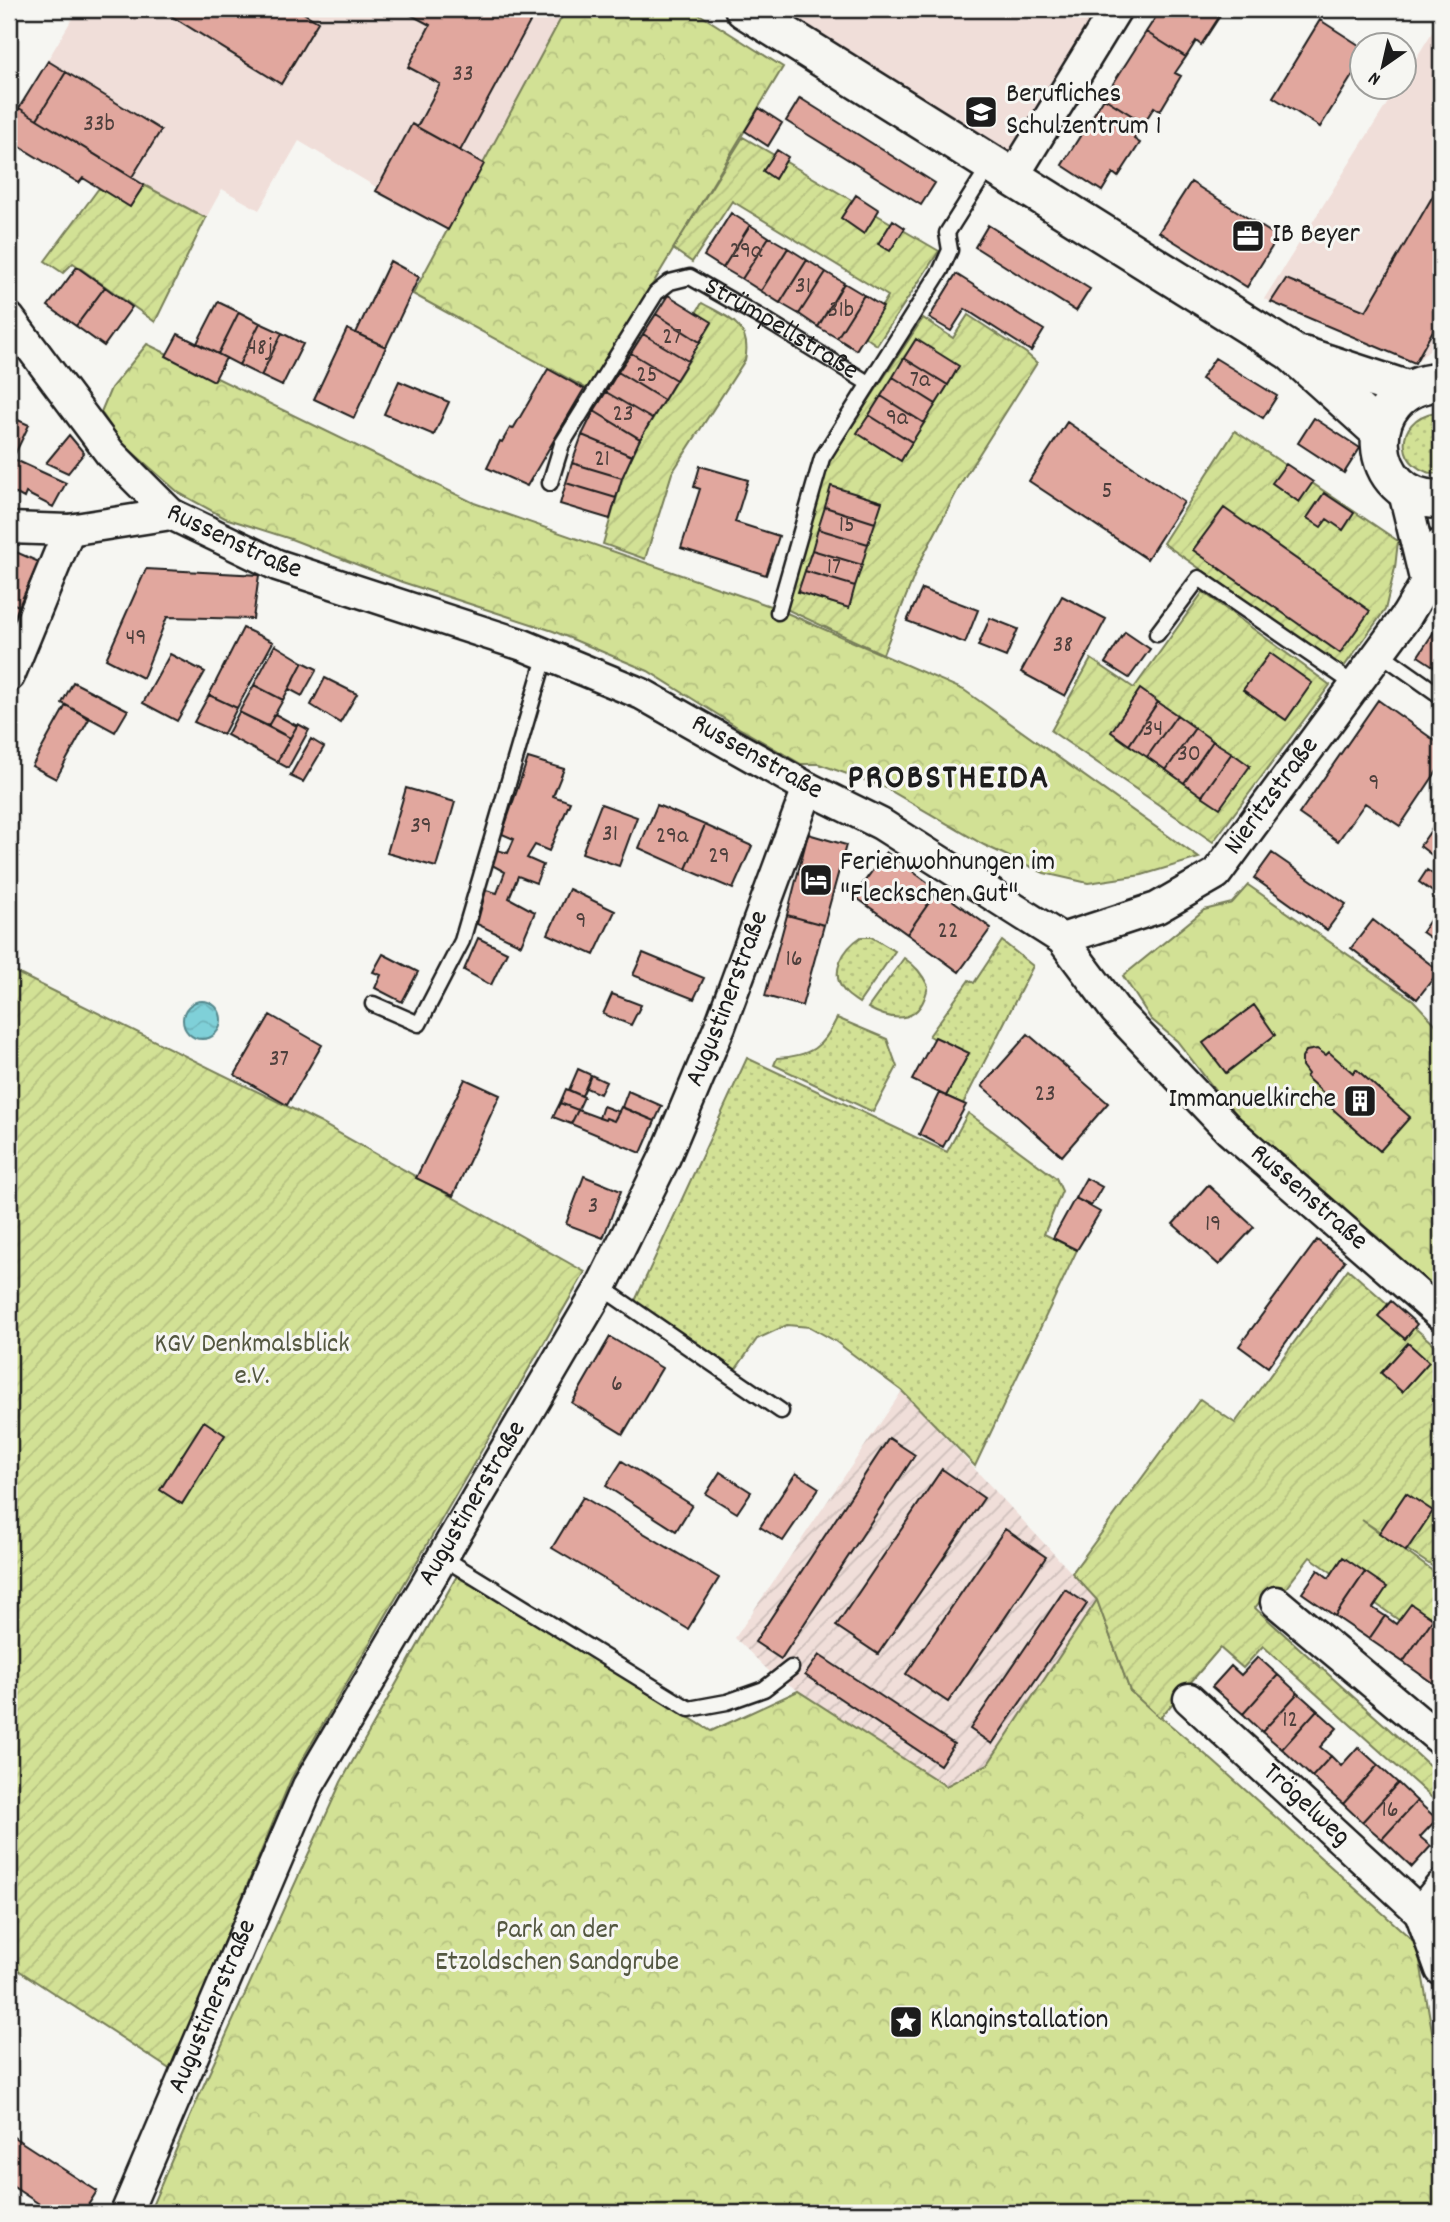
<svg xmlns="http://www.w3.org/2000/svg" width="1450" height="2222" viewBox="0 0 1450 2222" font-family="Dekko,sans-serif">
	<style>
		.built { fill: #f0ded9 }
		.industrial { fill: url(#industrial-furrows) }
		.grass { fill: url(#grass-dots); stroke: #777e58; stroke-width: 2 }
		.forest { fill: url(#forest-crowns); stroke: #777e58; stroke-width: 2 }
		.garden { fill: url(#garden-furrows); stroke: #777e58; stroke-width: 2 }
		.water { fill: url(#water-waves); stroke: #57888d; stroke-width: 2 }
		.building { fill: #e1a79e; stroke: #1c1c1c; stroke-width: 2 }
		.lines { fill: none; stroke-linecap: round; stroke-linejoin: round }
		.service-casing { stroke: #1c1c1c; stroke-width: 19 }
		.minor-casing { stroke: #1c1c1c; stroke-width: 35 }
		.tertiary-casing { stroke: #1c1c1c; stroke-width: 42 }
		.service { stroke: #f6f6f2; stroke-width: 14 }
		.minor { stroke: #f6f6f2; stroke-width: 30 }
		.tertiary { stroke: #f6f6f2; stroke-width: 37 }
		.labels { text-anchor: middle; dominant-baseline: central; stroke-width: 6; stroke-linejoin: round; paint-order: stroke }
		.number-label { font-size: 24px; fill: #4d3f3c }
		.poi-label { font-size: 28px; fill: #1c1c1c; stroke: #f6f6f2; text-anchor: start }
		.street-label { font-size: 28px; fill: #1c1c1c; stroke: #f6f6f2 }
		.park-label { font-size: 28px; fill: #535740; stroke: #f6f6f2 }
		.district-label { font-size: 35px; font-weight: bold; letter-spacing: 2px; fill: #1c1c1c; stroke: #f6f6f2 }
	</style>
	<defs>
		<pattern id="industrial-furrows" width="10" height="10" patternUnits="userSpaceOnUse" patternTransform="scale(1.75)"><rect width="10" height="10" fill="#f0ded9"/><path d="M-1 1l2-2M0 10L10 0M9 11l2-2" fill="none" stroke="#cdbeba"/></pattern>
		<pattern id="grass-dots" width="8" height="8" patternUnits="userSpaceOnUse" patternTransform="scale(1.75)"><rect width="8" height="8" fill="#d2e195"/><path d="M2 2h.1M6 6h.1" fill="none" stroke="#b4c080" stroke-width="1.8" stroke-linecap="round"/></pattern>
		<pattern id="forest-crowns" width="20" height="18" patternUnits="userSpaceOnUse" patternTransform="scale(1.75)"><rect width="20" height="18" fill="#d2e195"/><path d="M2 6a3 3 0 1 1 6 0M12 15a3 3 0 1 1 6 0" fill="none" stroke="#b4c080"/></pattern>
		<pattern id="garden-furrows" width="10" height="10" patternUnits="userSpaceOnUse" patternTransform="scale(1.75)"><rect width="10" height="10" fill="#d2e195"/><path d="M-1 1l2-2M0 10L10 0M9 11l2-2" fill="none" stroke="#b4c080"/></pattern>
		<pattern id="water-waves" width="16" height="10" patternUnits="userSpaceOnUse" patternTransform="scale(1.75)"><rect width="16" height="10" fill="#7fd0d8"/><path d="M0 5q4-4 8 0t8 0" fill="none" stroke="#6db2b9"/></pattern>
	</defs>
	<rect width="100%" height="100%" fill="#f6f6f2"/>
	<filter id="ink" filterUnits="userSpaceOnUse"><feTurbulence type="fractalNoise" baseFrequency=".0143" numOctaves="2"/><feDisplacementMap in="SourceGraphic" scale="14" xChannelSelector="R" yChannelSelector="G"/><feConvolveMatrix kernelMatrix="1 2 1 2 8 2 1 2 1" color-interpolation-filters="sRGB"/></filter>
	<g filter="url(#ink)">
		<path class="built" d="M78,9h488l-118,221 -149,-89 -40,69 -37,-21 -16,29 -62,-33 -125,-77z
			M744,9h372l-103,168z
			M1441,18v321l-26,24 -151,-64 133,-211h7l1,-12z"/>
		<path class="industrial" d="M902,1391l195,209 -109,164 -42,22 -175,-113 -36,-35z"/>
		<path class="grass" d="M1436,412l5,1v61c-45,0 -50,-55 -5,-62z
			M861,937h10l24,14 -36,52c-4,-3 -11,-7 -14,-11 -17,-19 -1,-44 16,-55z
			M1002,941l31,25 -70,138 -17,-8 22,-41 -39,-19 40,-56 5,3z
			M904,958c12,8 18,16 24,28 -7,36 -31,38 -60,22z
			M837,1018l50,21 10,28 -24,45 -99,-47 3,-7c33,-2 46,-10 60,-40z
			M747,1058l200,94 21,-39 88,65 6,13 -18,43 33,16 -102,216 -73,-75 -67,-50 -25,-14 -23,-2 -30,14 -26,37 -96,-75z"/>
		<path class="forest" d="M566,9h125l92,58 -194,323 -176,-96z
			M147,344l327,159 299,104 191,83 235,168 -57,17 -54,8 -44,-10 -60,-28 -100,-58 -65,-23h-18l-62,-36 -91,-57 -95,-40 -151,-49 -111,-43 -66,-21 -46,-25 -57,-50 -21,-31 10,-24z
			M1248,885l165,115 28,30v265l-193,-163 -71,-91 -26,-22 -28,-43 81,-66 28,-7z
			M458,1574l253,157 87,-40 148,95 42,-22 109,-164 33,91 83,70 204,183 17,98 7,6v165h-1292l53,-124 139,-307z"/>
		<path class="garden" d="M743,137l196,114 -62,94 -13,-9 24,-40 -156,-95 -40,61 -19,-13z
			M144,185l62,33 -51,104 -82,-59 -10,10 -18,-12 54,-73 31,19z
			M702,303c25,14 51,22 43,57l-73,113 -27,86 -42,-15 21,-71 16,-34 72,-116 -16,-10z
			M968,315l58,38 11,10 -73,115 -45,86 -36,90 -97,-45 43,-148 94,-143 30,20z
			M1235,431l163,110 -3,27 -10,42 -42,58 -180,-125z
			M1203,592l127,93 -117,157 -162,-111 40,-72 43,29z
			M9,969l310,153 266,150 -294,507 -120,291 -162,-106z
			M1348,1269l93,82v221l-79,-52 79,57v73l-131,-93 -28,36 -10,-7 -17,22 186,168v30l-178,-160 -20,22 -23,-20 -60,70 -30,-27 -33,-91 -25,-27 128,-174 35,24z"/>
		<path class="water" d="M183 1020a19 19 0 1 1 38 0a19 19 0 1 1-38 0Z"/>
		<path class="building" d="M160,9h137l21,13 -37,62z
			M400,9h137l-77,142 -43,-24 23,-43 -32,-17 22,-42z
			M1161,9h59l3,2 -22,34 -5,-4 -10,16 -40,-25z
			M1320,20l42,27v13l-42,67 -47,-30z
			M1146,32l40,25 -11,16 6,3 -21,35 -6,-4 -10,16 -40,-25z
			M48,61l18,11 -29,47 -18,-11z
			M66,72l95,58 -29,47 -95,-58z
			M800,98l135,85 -14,22 -135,-84z
			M1104,98l40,25 -10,16 6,4 -22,34 -5,-4 -11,18 -40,-26z
			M19,108l125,77 -14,22 -47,-29 -4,5 -64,-39 -6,10v-30z
			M759,108l23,15 -14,23 -23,-15z
			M412,124l72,40 -36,66 -72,-39z
			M777,150l11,7 -13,22 -12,-8z
			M1191,182l87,55 -31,50 -88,-55z
			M1441,182v134l-26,47 -144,-61 15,-23 80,32z
			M856,195l23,15 -15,24 -23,-16z
			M731,213l19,12 -27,43 -19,-12z
			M893,220l12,8 -15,23 -12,-7z
			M750,225l19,12 -27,42 -19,-11z
			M988,225l102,64 -14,22 -101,-64z
			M769,237l19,11 -27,43 -19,-12z
			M788,248l19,12 -27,43 -19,-12z
			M807,260l19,12 -27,42 -19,-11z
			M390,261l29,16 -33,70 -30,-14z
			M77,267l28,20 -29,39 -28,-20z
			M826,272l18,11 -26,44 -19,-13z
			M956,274l88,56 -13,21 -66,-42 -14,22 -22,-13z
			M844,283l20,12 -27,43 -19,-11z
			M105,287l27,20 -28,39 -28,-20z
			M668,295l44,27 -12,20 -44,-28z
			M864,295l19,12 -27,43 -19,-12z
			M218,302l21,10 -21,42 -21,-11z
			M239,312l21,11 -21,42 -21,-11z
			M656,314l44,28 -12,19 -45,-27z
			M260,323l22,10 -21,43 -22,-11z
			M347,329l39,18 -32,71 -40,-19z
			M282,333l21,11 -21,42 -21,-10z
			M178,334l48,24 -12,23 -48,-25z
			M643,334l45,27 -12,19 -45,-27z
			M916,339l43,27 -11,19 -44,-27z
			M631,353l45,27 -12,20 -46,-28z
			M904,358l44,27 -12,19 -43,-27z
			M1215,358l62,38 -14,22 -62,-39z
			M548,369l36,20 -57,97 -40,-18 13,-27 2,1 8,-14 3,1z
			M618,372l46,28 -12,19 -46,-27z
			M893,377l43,27 -12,19 -43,-27z
			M399,381l50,21 -15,33 -50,-21z
			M606,392l46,27 -12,20 -46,-28z
			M881,396l43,27 -12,19 -43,-27z
			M594,411l46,28 -8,17 -50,-21z
			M869,415l43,27 -11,19 -44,-28z
			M9,416l20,9 -15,31 -5,-2z
			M1314,418l46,30 -16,25 -46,-30z
			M1067,422l117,80 -37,57 -118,-78z
			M69,435l15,18 -16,20 -22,-10z
			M582,435l50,21 -10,22 -50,-15z
			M9,457l57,26 -13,24 -27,-14 -2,5 -15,-8z
			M572,463l50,15 -6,20 -50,-15z
			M1286,464l27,18 -14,20 -27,-19z
			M700,466l48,14 -13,42 44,14 -13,39 -85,-27 19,-59 -6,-2z
			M566,483l50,15 -6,21 -50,-15z
			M831,486l51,16 -7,21 -50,-16z
			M1324,493l30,20 -11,17 -16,-11 -6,8 -14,-9z
			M825,507l50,16 -7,21 -50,-15z
			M1224,508l146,103 -30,42 -147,-103z
			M818,529l50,15 -6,21 -50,-15z
			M9,549l30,13 -20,44 -10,-4z
			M812,550l50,15 -7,21 -50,-15z
			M146,569l113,6 -6,44 -86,-2 -24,61 -37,-19z
			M805,571l50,15 -6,22 -51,-16z
			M922,589l56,21 -13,33 -58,-22z
			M1062,596l44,23 -41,77 -44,-24z
			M9,602l10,4 -10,24z
			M990,618l28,11 -12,28 -28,-11z
			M1441,621v50l-23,-15z
			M243,628l30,14 -36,66 -28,-13z
			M1125,632l25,17 -21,29 -24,-15z
			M275,645l28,17 -20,38 -29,-15z
			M1270,653l42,30 -26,37 -43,-30z
			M170,654l35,18 -28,49 -34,-18z
			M303,662l14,7 -15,27 -13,-7z
			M325,678l32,16 -17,29 -29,-18z
			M73,682l55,28 -13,22 -53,-29z
			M254,685l29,15 -15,26 -29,-14z
			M1140,689l18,13 -29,43 -18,-13z
			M209,695l28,13 -14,27 -29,-13z
			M1378,700l63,45v20l-41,61 -35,-23 -27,38 -39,-27z
			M1158,702l19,13 -30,42 -18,-12z
			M66,705l23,14 -33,60 -24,-13z
			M239,712l51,26 -13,24 -50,-27z
			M275,714l22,12 -7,12 -22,-12z
			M1177,715l18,13 -29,42 -19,-13z
			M298,724l11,6 -21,38 -11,-6z
			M1195,728l18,13 -29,42 -18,-13z
			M311,739l13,8 -21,35 -13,-6z
			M1213,741l19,12 -30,43 -18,-13z
			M1232,753l18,13 -30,42 -18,-12z
			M528,758l36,11 -11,27 17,6 -21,49 -14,-6 -8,13 16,7 -7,18 -18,-7 -9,22 26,14 -14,33 -44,-21 9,-34 11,3 8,-21 -13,-7 5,-15 11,3 6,-14 -12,-5z
			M406,788l49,14 -19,65 -49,-14z
			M601,804l36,13 -18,49 -37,-13z
			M657,805l48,20 -19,44 -47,-21z
			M1441,816v46l-21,-16z
			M705,825l47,21 -19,43 -47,-20z
			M808,834l38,11 -22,80 -37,-10z
			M886,852l52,38 -31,44 -53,-38z
			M1272,853l74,51 -19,26 -73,-52z
			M1427,870l14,10v18l-22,-16z
			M569,889l46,22 -21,44 -46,-21z
			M938,890l53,38 -32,44 -52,-38z
			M1441,904v41l-19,-13z
			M787,915l37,10 -22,81 -37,-10z
			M1373,920l66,51 -22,28 -66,-51z
			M478,938l29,14 -16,33 -27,-15z
			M643,953l61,25 -10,21 -61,-24z
			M383,954l35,18 -16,30 -27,-14 6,-13 -8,-3z
			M612,994l29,11 -10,20 -28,-11z
			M1254,1005l21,30 -49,38 -23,-30z
			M270,1015l52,30 -35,60 -52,-30z
			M1028,1034l80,69 -46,53 -80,-70z
			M935,1037l34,16 -23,43 -34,-16z
			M1317,1049l9,6 3,-3 24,21 3,-4 54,48 -30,34 -54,-48 4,-4 -24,-22 2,-3 -6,-8v-8l4,-7z
			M578,1069l13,6 -9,21 -13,-6z
			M591,1075l15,7 -6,12 -14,-6z
			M465,1079l35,16 -47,101 -37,-18z
			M566,1089l18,8 -6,13 -18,-7z
			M628,1091l34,15 -7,15 -33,-14z
			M939,1093l27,12 -23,42 -24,-13z
			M560,1103l18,7 -7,14 -18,-7z
			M603,1106l16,6 -5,9 -8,-3 -1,2 -6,-2z
			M621,1107l34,14 -14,32 -70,-29 7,-14 27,10 1,-2 8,3z
			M584,1176l37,15 -18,47 -37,-14z
			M1086,1178l16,9 -11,19 -16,-8z
			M1208,1185l46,42 -35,38 -46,-41z
			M1075,1198l25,14 -23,38 -24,-12z
			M1317,1240l28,21 -77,106 -29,-21z
			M1391,1301l26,23 -12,15 -27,-23z
			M610,1337l52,31 -39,66 -51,-31z
			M1408,1343l21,19 -27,30 -21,-19z
			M204,1421l21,14 -43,69 -22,-14z
			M889,1438l26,17 -134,204 -26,-17z
			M622,1461l70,44 -16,26 -70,-45z
			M942,1469l42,29 -106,156 -42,-28z
			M720,1472l31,20 -14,21 -31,-19z
			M796,1473l23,15 -36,53 -23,-14z
			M1406,1493l27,18 -27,40 -27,-18z
			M583,1497l136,81 -31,51 -136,-81z
			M1005,1529l41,28 -98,145 -42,-28z
			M1343,1557l22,15 -30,44 -33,-23 16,-23 11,8z
			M1365,1572l22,15 -14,21 12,8 -16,23 -34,-23z
			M1065,1589l22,15 -95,140 -22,-15z
			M1411,1604l22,15 -30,43 -34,-23 16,-23 11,8z
			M1433,1619l8,6v54l-4,7 -34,-24z
			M819,1655l135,89 -14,21 -135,-90z
			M1258,1657l20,18 -35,39 -31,-27 19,-21 10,9z
			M1278,1675l20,18 -36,39 -19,-18z
			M1298,1693l19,17 -35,39 -20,-17z
			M1317,1710l20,18 -17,19 11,9 -19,21 -30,-28z
			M1358,1747l20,18 -35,39 -31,-27 19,-21 10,10z
			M1378,1765l20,18 -36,39 -19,-18z
			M1398,1783l19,18 -35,38 -20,-17z
			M1417,1801l20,18 -17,18 11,9 -19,21 -30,-28z
			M9,2134l88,57 -14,22h-30l-44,-29z"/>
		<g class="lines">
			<defs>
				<g id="service">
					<path id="s1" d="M550,483l12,-39 94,-151 14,-11 20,-5 79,45 99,61"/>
					<path d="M778,612l44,-154 119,-188 9,-20 -3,-17 43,-68"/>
					<path d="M1157,634l42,-56 156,107"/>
					<path d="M1380,653l61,43"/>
					<path d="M373,1004l46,20 43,-83 84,-287"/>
					<path d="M601,1287l180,124"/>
					<path d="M442,1557l247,152 38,-7 37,-13 27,-21"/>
				</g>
				<g id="minor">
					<path d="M1013,177l103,-168"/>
					<path id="s2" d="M9,318l101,135 61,61 106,51 246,80 119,49 166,94 73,36 181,115 54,72 113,119 212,185"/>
					<path d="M1403,488l23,95"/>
					<path d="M9,528l60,2 102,-16"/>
					<path d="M9,676l60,-146"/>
					<path id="s3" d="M1062,939l95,-31 59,-34 191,-259 19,-32 15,-39"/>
					<path d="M1276,1602l165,138"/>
					<path id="s4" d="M1189,1699l231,213"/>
					<path d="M1441,1886l-21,26 21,58"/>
					<path id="s5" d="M126,2213l182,-427 293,-499 64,-130 55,-131 88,-238"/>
				</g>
				<path id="tertiary" d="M744,9l546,342 90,81
					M1304,356l104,34
					M1441,382c-87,5 -75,122 0,117"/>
			</defs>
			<use href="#service" class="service-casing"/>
			<use href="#minor" class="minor-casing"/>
			<use href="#tertiary" class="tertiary-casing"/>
			<use href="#service" class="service"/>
			<use href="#minor" class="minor"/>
			<use href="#tertiary" class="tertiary"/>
		</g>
	</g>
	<defs>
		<symbol id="school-square" viewBox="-11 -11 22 22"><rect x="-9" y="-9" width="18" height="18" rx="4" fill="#1c1c1c" stroke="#f6f6f2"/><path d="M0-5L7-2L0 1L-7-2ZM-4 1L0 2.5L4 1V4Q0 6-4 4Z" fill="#fff"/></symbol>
		<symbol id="office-square" viewBox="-11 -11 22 22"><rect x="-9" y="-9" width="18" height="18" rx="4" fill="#1c1c1c" stroke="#f6f6f2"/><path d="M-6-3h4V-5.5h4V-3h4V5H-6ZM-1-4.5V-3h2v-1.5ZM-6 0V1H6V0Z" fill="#fff"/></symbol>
		<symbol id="hotel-square" viewBox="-11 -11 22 22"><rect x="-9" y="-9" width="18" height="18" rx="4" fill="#1c1c1c" stroke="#f6f6f2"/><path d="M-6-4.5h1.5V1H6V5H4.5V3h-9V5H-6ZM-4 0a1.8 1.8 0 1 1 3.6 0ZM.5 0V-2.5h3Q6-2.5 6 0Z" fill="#fff"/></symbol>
		<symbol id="building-square" viewBox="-11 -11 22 22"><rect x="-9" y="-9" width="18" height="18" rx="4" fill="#1c1c1c" stroke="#f6f6f2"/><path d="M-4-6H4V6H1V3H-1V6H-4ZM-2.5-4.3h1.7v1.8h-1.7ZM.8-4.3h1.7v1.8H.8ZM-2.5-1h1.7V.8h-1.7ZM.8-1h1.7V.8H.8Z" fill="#fff"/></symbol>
		<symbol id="sight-square" viewBox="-11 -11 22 22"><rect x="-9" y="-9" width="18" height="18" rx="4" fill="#1c1c1c" stroke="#f6f6f2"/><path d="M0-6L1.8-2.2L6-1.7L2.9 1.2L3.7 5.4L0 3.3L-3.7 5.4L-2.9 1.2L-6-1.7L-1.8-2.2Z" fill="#fff"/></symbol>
	</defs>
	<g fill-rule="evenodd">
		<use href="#school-square" x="962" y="93" width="38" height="38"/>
		<use href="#office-square" x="1229" y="217" width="38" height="38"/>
		<use href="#hotel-square" x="797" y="861" width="38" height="38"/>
		<use href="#building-square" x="1341" y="1082" width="38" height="38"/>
		<use href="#sight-square" x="887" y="2003" width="38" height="38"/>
	</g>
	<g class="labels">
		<g class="number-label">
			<text x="463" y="75">33</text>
			<text x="99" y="125">33b</text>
			<text x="746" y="252">29a</text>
			<text x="803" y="287">31</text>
			<text x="841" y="311">31b</text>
			<text x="672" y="338">27</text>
			<text x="260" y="349">48j</text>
			<text x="647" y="376">25</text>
			<text x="920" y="381">7a</text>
			<text x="623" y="415">23</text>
			<text x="897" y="419">9a</text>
			<text x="602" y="460">21</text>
			<text x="1107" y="492">5</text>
			<text x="847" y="526">15</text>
			<text x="834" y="568">17</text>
			<text x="136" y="639">49</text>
			<text x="1063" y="646">38</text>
			<text x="1153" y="730">34</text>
			<text x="1189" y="755">30</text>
			<text x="1374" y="784">9</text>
			<text x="421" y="827">39</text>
			<text x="610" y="835">31</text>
			<text x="672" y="837">29a</text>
			<text x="719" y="857">29</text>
			<text x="581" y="922">9</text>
			<text x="948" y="932">22</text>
			<text x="794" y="960">16</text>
			<text x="279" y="1060">37</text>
			<text x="1045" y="1095">23</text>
			<text x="593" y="1207">3</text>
			<text x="1213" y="1225">19</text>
			<text x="617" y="1385">6</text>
			<text x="1290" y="1721">12</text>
			<text x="1390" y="1811">16</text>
		</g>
		<g class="poi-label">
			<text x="1006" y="96">Berufliches<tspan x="1006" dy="32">Schulzentrum 1</tspan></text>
			<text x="1272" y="236">IB Beyer</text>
			<text x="840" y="864">Ferienwohnungen im<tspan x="840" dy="32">"Fleckschen Gut"</tspan></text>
			<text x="1336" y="1101" text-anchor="end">Immanuelkirche</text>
			<text x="930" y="2022">Klanginstallation</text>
		</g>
		<g class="street-label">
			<text stroke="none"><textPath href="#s1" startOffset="362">Strümpellstraße</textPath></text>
			<text stroke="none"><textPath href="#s2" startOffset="324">Russenstraße</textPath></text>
			<text stroke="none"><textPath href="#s2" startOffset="891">Russenstraße</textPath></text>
			<text stroke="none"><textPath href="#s3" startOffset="264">Nieritzstraße</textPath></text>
			<text stroke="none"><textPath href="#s5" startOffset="1358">Augustinerstraße</textPath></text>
			<text stroke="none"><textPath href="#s2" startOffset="1605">Russenstraße</textPath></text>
			<text stroke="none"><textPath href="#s5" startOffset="791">Augustinerstraße</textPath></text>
			<text stroke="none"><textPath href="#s4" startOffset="158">Trögelweg</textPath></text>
			<text stroke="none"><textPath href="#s5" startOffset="224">Augustinerstraße</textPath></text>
		</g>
		<g class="park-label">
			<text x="252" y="1346">KGV Denkmalsblick<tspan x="252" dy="32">e.V.</tspan></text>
			<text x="557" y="1932">Park an der<tspan x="557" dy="32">Etzoldschen Sandgrube</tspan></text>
		</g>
		<g class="district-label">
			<text x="949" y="780">PROBSTHEIDA</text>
		</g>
	</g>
	<rect width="1450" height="2222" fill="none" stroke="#f6f6f2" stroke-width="35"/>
	<rect x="18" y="18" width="1415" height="2187" fill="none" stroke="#1c1c1c" stroke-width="2.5" filter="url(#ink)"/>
	<g transform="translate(1383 66) rotate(214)"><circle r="33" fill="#f6f6f2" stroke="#9f9f9c" stroke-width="2"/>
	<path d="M0-5L12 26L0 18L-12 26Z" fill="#1c1c1c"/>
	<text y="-10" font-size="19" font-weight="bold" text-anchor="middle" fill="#1c1c1c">N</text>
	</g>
</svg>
